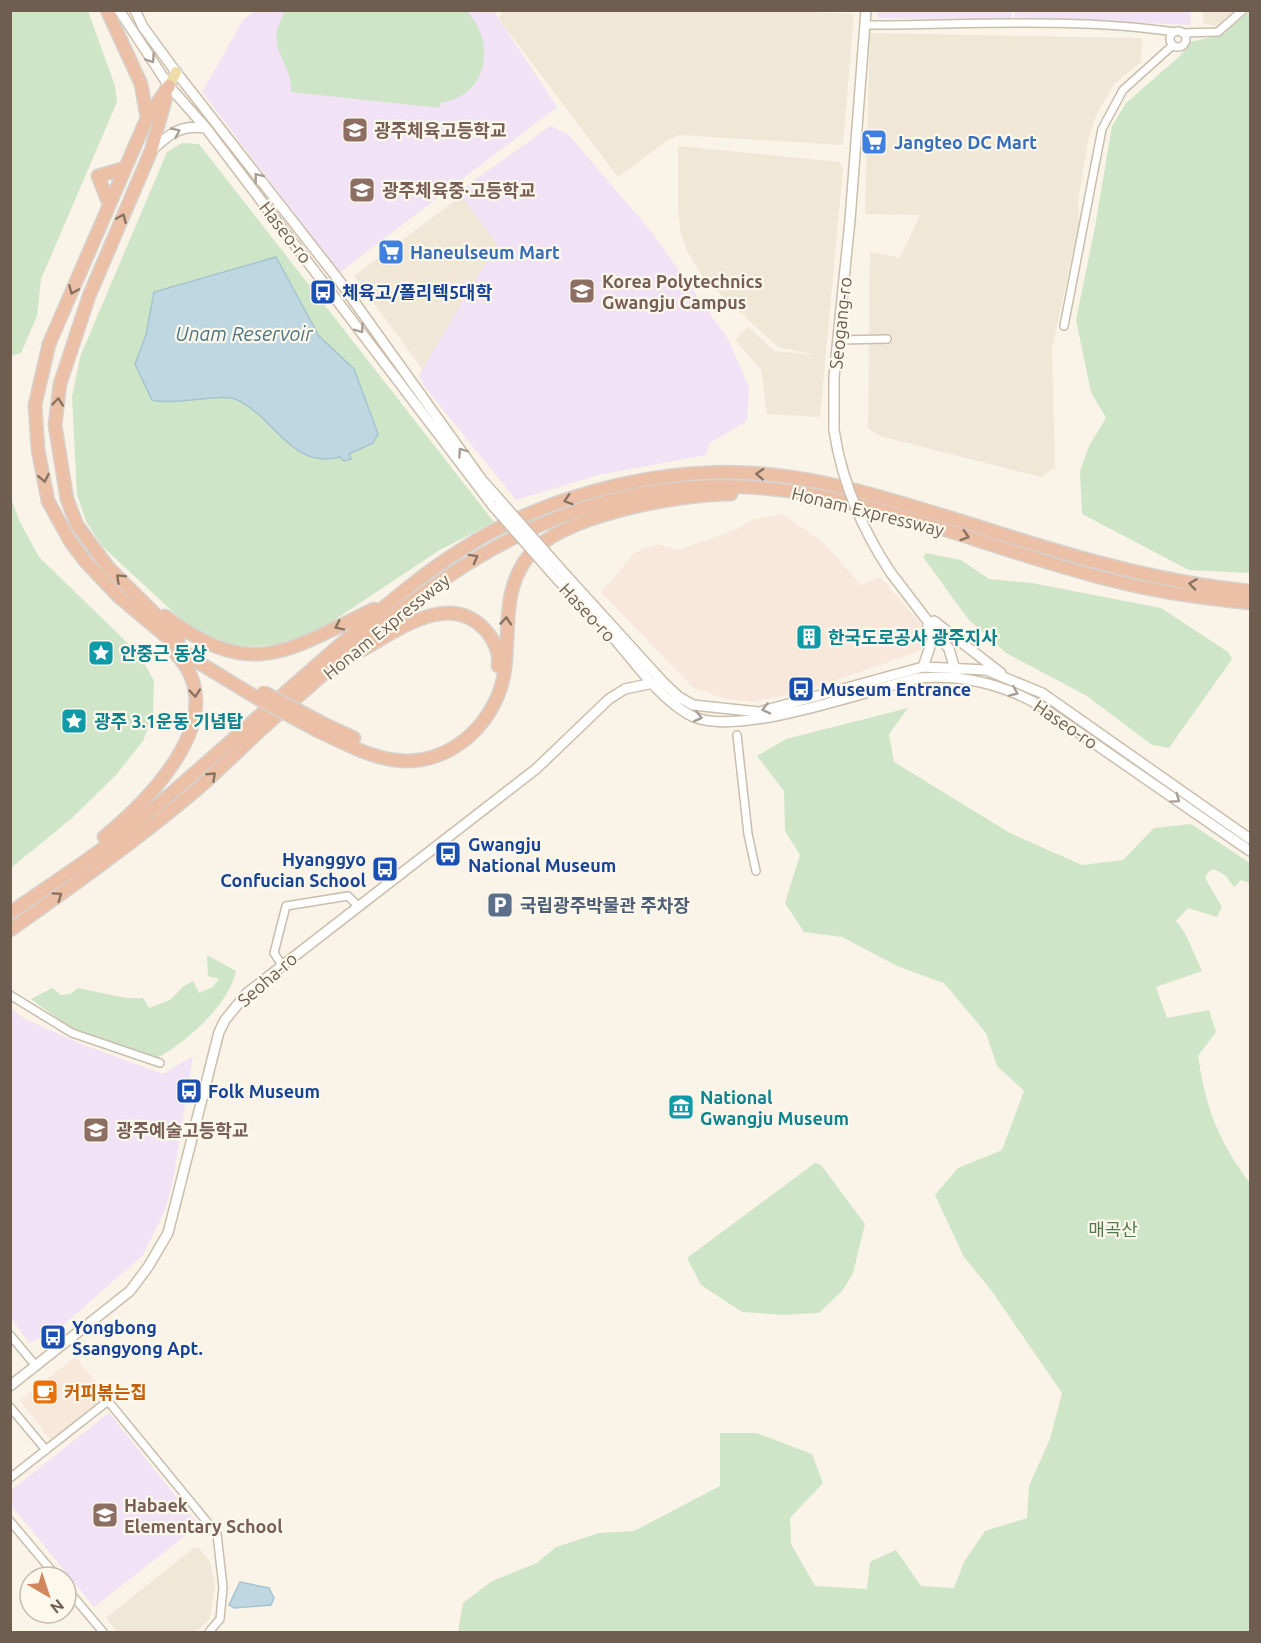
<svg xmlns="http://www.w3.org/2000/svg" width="1261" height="1643" viewBox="0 0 1261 1643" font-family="Ubuntu,'Noto Sans KR',sans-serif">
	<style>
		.residential { fill: #f0e7d6 }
		.commercial { fill: #f8e8dc }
		.education { fill: #f1e3f5 }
		.green { fill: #cfe5c7 }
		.water { fill: #bed7e0; stroke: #a5c4d0; stroke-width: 1.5 }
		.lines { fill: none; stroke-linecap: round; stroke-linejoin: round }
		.street-casing { stroke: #c9bdae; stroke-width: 10 }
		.secondary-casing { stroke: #ccbead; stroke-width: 12 }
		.primary-casing { stroke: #d7d2ce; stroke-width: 14 }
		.highway-casing { stroke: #d7d2ce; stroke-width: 15 }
		.street { stroke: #fff; stroke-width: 7 }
		.secondary { stroke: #fff; stroke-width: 9 }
		.primary { stroke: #efdda8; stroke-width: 10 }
		.highway { stroke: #ebc0a6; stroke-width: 12 }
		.secondary-bridge-casing { stroke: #ccbead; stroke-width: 12; stroke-linecap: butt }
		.highway-bridge-casing { stroke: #d7d2ce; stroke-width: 15; stroke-linecap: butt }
		.secondary-bridge { stroke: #fff; stroke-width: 9 }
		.highway-bridge { stroke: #ebc0a6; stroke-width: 12 }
		.oneway { stroke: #a99e95 }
		.oneway2 { stroke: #887260 }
		.labels { text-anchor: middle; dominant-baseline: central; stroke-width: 4.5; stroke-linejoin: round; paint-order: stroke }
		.education-label { font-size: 18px; font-weight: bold; fill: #785e54; stroke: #fcf8ec; text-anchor: start }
		.shop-label { font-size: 18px; font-weight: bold; fill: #366cbe; stroke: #fcf8ec; text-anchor: start }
		.street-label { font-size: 18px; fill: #6f5e4f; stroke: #fcf8ec }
		.transit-label { font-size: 18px; font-weight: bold; fill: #164399; stroke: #fcf8ec; text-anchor: start }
		.culture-label { font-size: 18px; font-weight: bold; fill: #0d838f; stroke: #fcf8ec; text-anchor: start }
		.service-label { font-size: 18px; font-weight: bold; fill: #4e5e75; stroke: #fcf8ec; text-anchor: start }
		.park-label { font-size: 18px; fill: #54794c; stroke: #fcf8ec }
		.food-label { font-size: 18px; font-weight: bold; fill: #c56008; stroke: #fcf8ec; text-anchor: start }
		.water-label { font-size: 20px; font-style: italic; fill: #4f7686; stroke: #fcf8ec }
	</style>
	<rect width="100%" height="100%" fill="#f9f4e7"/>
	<path class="residential" d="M502,11l266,-1 86,4 -11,131 -164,-10 -14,7 -47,35 -119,-158z
		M1204,11v-1l32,1 -17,16 -16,-4z
		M870,33l272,5 -1,24 -27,22 -18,32 -7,20 -11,66 1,21 -27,126 3,118 -14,10 -161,-41 -12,-8 2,-176 30,6 20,-43 -55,-1z
		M678,146l161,16 4,7 -23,248 -53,-3 -6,-45 -26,-29 13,-13 26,24 43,4 -39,-8 -74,-68 -17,-28 -6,-17 -3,-23z
		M461,196l36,48 -74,126 -69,-94z
		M194,1548h5l11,14 5,23 -5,33 -14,14h-79l-11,-14z"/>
	<path class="commercial" d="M782,514l42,29 37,42 19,-8 44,50 4,11 -8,13 -109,38 -57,13 -29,-3 -33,-12 -91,-95 34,-40 22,-8 21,6 59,-21 17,-10z
		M75,1357l32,38 -56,46 -31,-41z"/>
	<path class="education" d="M493,10l64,97 -218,166 -137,-181 42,-73 11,-8z
		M876,10h136v8l-50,1 -83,-1z
		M1015,10h176v1l-1,14 -176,-8z
		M550,126l18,8 82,96 78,109 21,48 -2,34 -37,22 -4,12 -108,20 -82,25 -91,-113 -6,-12 78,-131 -39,-52z
		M10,1008l15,11 56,25 82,30 30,-18 -21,130 -7,24 -22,45 -84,74 -30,14 -18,-25z
		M109,1413l90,112 -105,82 -83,-102v-15z"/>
	<path class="green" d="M286,10l181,1c29,31 22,85 -27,92v5l-149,-16c2,-34 -30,-40 -5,-82z
		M10,11h78l27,75 2,16 -76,177 -4,37 -16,37 -10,3z
		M1250,11v562l-61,-3 -107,-56 -2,-43 9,-25 17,-28 -15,-26 -15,-72 19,-93 17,-101 14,-23 54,-47 10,-14 31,-7z
		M182,143l17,1 295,378 -56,29 -111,74 -41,19 -42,3 -28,-5 -31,-19 -83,-77 -16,-25 -9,-26 -5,-98 8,-40 87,-205z
		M10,496l10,26 19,35 101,98 14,26 -1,34 -10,26 -27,34 -44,43 -61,50z
		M926,553l35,7 28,19 43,4 129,25 67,44 4,7 -63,89 -17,-3 -65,-49 -81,-43 -38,-34 -45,-62z
		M908,708l-19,26 5,28 116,71 72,32 41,-5 31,-32 37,-4 59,39v20l-9,-3 -7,7 -8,-11 -12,-7 -5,2 -4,7 17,29 -5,10 -29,-9 -12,13c12,13 18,34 26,50l-46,16 11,31 42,-8 7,22 -18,24c8,52 20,85 52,127v449h-792l5,-29 29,-22 45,-18 19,-16 43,-14 35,-2 86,-45v-53h37l55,21 11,29 -33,35 1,26 24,42 52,3 3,-27 26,-12 25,36 33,2 10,-26 21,-31 42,-13 2,-32 21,-47 12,-46 -71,-103 -27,-33 -29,-62 23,-27 44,-18 22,-59 -27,-25 -11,-33 -42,-50 -45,-16 -57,-30 -38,-5 -19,-29 15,-48 -15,-24 -1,-40 -27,-35 29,-17z
		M207,955l29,16c-7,34 -51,73 -81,88l-82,-29 -42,-31 21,-11 9,7 9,-1 8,-6 48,10h17l6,10 21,-8 14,-14 9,-5 6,12 14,-6 6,-8 -11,-3z
		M815,1163l6,2 44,59 -12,49 -10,17 -24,23 -36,2 -41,-3 -41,-27 -14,-27z"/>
	<path class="water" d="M276,257l43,79 35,33 24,65 -5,9 -24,11 2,5 -7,2 -4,-4c-50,13 -66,-42 -105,-58 -14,-6 -60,7 -83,1l-17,-36 11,-29 8,-43z
		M240,1582l29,6 5,10 -3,7 -37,3 -5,-3z"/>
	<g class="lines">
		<defs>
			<path id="street" d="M865,25c103,0 207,-8 310,7
				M1170 39a8 8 0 1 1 16 0a8 8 0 1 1-16 0Z
				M1182,33l36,-1 25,-22
				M1064,326l38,-197 21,-39 50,-45
				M839,340l48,-1
				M737,735l11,99 8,37
				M282,965l-8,-12 12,-47 62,-10 9,9
				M10,995l62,38 88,30
				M10,1335l26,31
				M10,1407l36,43
				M10,1478l98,-77 109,133 6,53 -3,32 -11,13
				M10,1521l47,56
				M66,1588l37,44"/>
			<path id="secondary" d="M119,10l50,76 37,42 287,378
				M135,10l8,17 33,45 162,207 144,201 16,18
				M151,151c18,-17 30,-27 55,-23
				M834,430v-53l16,-157 16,-210
				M891,573l58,76 7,24
				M565,574l99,109 15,14 14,8 66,7 164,-45 63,3 56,23 208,146
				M558,580c17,18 37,36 54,56 23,26 45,60 76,78 43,27 179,-24 231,-36 43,-4 83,6 120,27l211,146
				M934,621l67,52
				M923,667l10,-29 -5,-12
				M10,1386l120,-95 18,-24 20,-34 51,-201 6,-12 22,-27 289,-224 73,-70 16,-10 28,-6h11"/>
			<path id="primary" d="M169,86l7,-14"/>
			<path id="highway" d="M107,10l34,74 6,34
				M169,86l-22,32 -98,226 -14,61 3,45 10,51 22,40 15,20 33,35 75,63 64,39
				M166,97l-15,54 -62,145 -29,88 -5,41 12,74 10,26 31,42 71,71
				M109,204l-11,-28 27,-8
				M165,616c87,66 122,35 209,-7
				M362,650c36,-20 89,-61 125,-18 8,9 13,22 11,34
				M324,724l30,14
				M318,731c24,11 51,26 77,29 55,8 104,-39 110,-92 5,-38 -3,-76 22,-110 31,-43 153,-64 204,-64
				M104,837c47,-39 130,-122 72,-183
				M10,913c46,-32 94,-63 137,-99 68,-57 133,-118 201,-176 37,-32 74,-64 116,-90 86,-55 208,-85 310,-73 65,7 127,28 190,47 93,30 189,60 286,69
				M10,930c66,-46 130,-92 191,-144 21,-19 41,-39 62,-58 164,-149 313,-277 551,-233 104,19 202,63 305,87 43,11 87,16 131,21"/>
		</defs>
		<use href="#street" class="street-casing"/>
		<use href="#secondary" class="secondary-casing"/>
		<use href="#primary" class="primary-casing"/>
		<use href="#highway" class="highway-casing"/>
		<use href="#street" class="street"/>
		<use href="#secondary" class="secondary"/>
		<use href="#primary" class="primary"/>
		<use href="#highway" class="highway"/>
		<defs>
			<path id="secondary-bridge" d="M834,430c8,53 27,98 57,143
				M498,498l67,76
				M493,506l65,74"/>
			<path id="highway-bridge" d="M263,692l61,32
				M257,698l61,33"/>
		</defs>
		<use href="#secondary-bridge" class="secondary-bridge-casing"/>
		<use href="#highway-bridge" class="highway-bridge-casing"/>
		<use href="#secondary-bridge" class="secondary-bridge"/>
		<use href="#highway-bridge" class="highway-bridge"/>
	</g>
	<defs><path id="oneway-chevron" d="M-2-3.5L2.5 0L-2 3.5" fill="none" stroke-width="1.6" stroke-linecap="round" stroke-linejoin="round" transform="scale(1.5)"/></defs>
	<g class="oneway">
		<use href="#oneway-chevron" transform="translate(151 59) rotate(56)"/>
		<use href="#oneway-chevron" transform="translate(176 132) rotate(-25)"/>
		<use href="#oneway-chevron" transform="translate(258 177) rotate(-128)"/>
		<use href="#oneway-chevron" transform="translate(360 329) rotate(54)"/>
		<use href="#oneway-chevron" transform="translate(462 452) rotate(-125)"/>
		<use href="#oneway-chevron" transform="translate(1014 692) rotate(23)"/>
		<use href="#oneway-chevron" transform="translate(766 709) rotate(167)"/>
		<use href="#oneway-chevron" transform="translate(698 717) rotate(13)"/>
		<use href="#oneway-chevron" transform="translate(1176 799) rotate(35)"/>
	</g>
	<g class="oneway2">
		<use href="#oneway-chevron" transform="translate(122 218) rotate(-67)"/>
		<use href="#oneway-chevron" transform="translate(73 290) rotate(113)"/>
		<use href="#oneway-chevron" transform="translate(58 402) rotate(-84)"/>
		<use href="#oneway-chevron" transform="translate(760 474) rotate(-177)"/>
		<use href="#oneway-chevron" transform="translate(44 478) rotate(79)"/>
		<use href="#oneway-chevron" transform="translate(568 500) rotate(163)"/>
		<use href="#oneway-chevron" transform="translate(965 536) rotate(18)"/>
		<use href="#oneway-chevron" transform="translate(474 558) rotate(-29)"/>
		<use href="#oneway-chevron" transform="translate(120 578) rotate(-136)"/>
		<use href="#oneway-chevron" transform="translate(1193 584) rotate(-172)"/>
		<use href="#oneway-chevron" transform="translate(506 621) rotate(-86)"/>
		<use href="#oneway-chevron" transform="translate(339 626) rotate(154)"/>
		<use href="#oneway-chevron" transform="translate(195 693) rotate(84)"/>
		<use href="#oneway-chevron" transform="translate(212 776) rotate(-43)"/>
		<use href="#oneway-chevron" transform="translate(58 896) rotate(-35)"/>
	</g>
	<defs>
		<symbol id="school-square" viewBox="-11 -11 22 22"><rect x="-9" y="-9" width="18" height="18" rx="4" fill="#8d6e63" stroke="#fcf8ec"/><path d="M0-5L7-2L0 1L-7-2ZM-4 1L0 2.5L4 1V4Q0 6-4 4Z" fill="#fff"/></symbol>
		<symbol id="supermarket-square" viewBox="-11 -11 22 22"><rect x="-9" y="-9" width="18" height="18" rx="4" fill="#3f7fe0" stroke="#fcf8ec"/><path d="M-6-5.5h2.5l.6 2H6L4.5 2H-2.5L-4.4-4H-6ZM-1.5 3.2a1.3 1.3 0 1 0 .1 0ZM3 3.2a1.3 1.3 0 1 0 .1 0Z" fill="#fff"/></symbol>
		<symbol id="university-square" viewBox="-11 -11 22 22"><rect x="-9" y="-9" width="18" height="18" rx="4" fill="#8d6e63" stroke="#fcf8ec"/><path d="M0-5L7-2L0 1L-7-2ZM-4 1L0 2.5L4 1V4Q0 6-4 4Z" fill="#fff"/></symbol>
		<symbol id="bus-square" viewBox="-11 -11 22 22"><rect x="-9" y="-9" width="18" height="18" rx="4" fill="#1a4fb4" stroke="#fcf8ec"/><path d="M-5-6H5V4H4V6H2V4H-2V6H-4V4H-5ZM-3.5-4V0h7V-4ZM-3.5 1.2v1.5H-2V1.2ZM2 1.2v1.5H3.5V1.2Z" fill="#fff"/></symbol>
		<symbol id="building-square" viewBox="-11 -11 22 22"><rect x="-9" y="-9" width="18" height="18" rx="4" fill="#0f9aa8" stroke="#fcf8ec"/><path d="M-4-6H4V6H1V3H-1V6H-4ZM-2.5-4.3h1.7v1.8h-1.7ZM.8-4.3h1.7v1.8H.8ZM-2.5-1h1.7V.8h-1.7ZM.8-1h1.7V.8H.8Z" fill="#fff"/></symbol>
		<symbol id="sight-square" viewBox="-11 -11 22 22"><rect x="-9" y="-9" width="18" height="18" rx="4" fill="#0f9aa8" stroke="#fcf8ec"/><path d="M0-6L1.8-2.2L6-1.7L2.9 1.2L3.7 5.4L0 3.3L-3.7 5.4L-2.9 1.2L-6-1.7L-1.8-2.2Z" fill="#fff"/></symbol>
		<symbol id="parking-square" viewBox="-11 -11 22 22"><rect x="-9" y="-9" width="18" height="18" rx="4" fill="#5c6f8a" stroke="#fcf8ec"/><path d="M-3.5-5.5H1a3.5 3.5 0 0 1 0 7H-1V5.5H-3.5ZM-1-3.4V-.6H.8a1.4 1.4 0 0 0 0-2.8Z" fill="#fff"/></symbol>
		<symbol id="museum-square" viewBox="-11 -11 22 22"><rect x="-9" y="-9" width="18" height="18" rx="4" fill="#0f9aa8" stroke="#fcf8ec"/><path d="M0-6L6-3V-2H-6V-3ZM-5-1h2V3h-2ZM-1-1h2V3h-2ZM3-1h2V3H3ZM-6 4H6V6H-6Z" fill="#fff"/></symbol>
		<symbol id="cafe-square" viewBox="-11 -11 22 22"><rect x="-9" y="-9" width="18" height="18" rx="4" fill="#e8710a" stroke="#fcf8ec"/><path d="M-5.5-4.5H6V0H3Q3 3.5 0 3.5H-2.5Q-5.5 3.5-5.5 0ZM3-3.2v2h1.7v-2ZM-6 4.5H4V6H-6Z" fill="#fff"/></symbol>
	</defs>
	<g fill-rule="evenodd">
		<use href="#school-square" x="340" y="115" width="30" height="30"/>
		<use href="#supermarket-square" x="859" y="127" width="30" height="30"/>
		<use href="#school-square" x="347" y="175" width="30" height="30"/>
		<use href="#supermarket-square" x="376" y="237" width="30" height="30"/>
		<use href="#university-square" x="567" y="276" width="30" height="30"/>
		<use href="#bus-square" x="308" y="277" width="30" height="30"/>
		<use href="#building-square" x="794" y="622" width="30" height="30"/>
		<use href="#sight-square" x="86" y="638" width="30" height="30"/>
		<use href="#bus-square" x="786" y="674" width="30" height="30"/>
		<use href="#sight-square" x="59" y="706" width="30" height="30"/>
		<use href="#bus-square" x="433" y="839" width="30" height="30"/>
		<use href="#bus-square" x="370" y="854" width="30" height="30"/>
		<use href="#parking-square" x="485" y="890" width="30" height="30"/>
		<use href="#bus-square" x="174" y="1076" width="30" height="30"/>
		<use href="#museum-square" x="666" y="1092" width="30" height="30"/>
		<use href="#school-square" x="81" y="1115" width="30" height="30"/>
		<use href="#bus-square" x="38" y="1322" width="30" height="30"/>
		<use href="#cafe-square" x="30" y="1377" width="30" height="30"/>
		<use href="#school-square" x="90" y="1500" width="30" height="30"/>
	</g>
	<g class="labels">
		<g class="education-label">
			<text x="374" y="130">광주체육고등학교</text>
			<text x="382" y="190">광주체육중·고등학교</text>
			<text x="602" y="281">Korea Polytechnics<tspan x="602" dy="21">Gwangju Campus</tspan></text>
			<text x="116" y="1130">광주예술고등학교</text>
			<text x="124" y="1505">Habaek<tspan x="124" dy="21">Elementary School</tspan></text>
		</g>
		<g class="shop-label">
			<text x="894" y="142">Jangteo DC Mart</text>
			<text x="410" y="252">Haneulseum Mart</text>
		</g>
		<g class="street-label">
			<text transform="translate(286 232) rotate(52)">Haseo-ro</text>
			<text transform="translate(840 323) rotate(-84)">Seogang-ro</text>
			<text transform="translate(868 511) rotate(14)">Honam Expressway</text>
			<text transform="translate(588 612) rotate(47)">Haseo-ro</text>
			<text transform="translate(386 626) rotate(-39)">Honam Expressway</text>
			<text transform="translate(1066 724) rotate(34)">Haseo-ro</text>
			<text transform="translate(267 979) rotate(-41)">Seoha-ro</text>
		</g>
		<g class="transit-label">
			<text x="342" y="292">체육고/폴리텍5대학</text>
			<text x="820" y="689">Museum Entrance</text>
			<text x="468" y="844">Gwangju<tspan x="468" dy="21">National Museum</tspan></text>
			<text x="366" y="859" text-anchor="end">Hyanggyo<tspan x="366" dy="21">Confucian School</tspan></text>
			<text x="208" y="1091">Folk Museum</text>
			<text x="72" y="1327">Yongbong<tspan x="72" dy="21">Ssangyong Apt.</tspan></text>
		</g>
		<g class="culture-label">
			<text x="828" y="637">한국도로공사 광주지사</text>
			<text x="120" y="653">안중근 동상</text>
			<text x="94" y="721">광주 3.1운동 기념탑</text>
			<text x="700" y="1097">National<tspan x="700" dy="21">Gwangju Museum</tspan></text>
		</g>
		<g class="service-label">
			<text x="520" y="905">국립광주박물관 주차장</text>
		</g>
		<g class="park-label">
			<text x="1113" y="1229">매곡산</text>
		</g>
		<g class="food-label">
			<text x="64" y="1392">커피볶는집</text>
		</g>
		<g class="water-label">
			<text x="244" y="333">Unam Reservoir</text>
		</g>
	</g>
	<rect width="1261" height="1643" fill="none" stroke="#6f5e4f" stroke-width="24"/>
	<g transform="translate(48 1595) rotate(141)"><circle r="28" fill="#fcf8ec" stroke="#c4baad" stroke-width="1.5"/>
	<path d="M0-4.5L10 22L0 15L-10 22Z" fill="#d3855c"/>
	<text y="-9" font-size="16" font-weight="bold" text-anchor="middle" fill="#6f5e4f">N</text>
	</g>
</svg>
